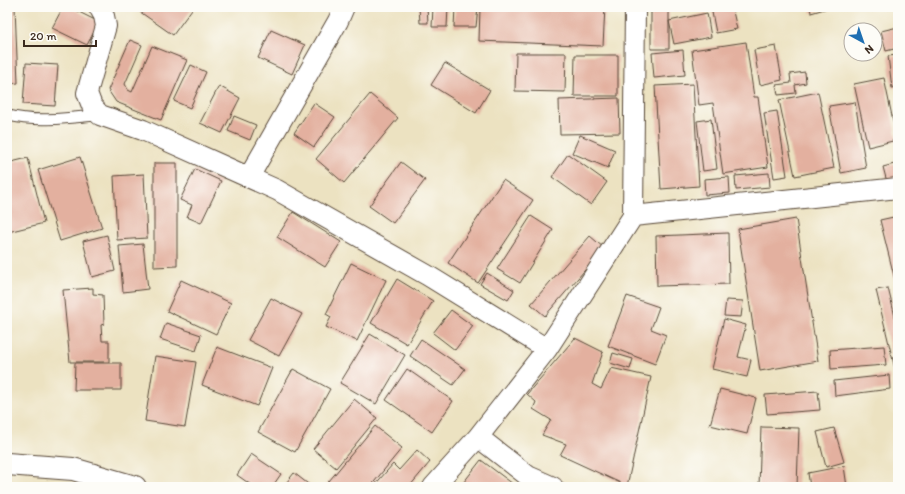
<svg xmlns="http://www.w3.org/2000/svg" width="905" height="494" viewBox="0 0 905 494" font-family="Itim,sans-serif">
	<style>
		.building { fill: #e3b09f }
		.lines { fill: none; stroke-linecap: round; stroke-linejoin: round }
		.lane-casing { stroke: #564636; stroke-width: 12 }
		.street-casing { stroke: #564636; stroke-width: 22 }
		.secondary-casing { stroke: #564636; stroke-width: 24 }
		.lane { stroke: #fff; stroke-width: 10 }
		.street { stroke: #fff; stroke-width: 20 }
		.secondary { stroke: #fff; stroke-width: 22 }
	</style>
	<rect width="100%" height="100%" fill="#fdfcf7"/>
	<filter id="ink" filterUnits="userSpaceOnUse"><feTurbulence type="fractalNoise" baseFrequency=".025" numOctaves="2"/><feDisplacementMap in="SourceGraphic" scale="8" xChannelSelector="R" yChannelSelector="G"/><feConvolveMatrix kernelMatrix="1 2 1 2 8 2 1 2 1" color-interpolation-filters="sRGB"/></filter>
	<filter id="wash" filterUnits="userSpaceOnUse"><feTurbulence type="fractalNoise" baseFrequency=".012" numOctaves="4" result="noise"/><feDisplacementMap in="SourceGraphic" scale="16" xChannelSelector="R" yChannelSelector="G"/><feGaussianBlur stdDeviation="0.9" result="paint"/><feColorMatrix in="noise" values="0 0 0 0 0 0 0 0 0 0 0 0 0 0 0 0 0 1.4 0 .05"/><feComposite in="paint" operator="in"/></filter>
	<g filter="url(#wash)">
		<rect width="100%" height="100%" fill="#ece2c1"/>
		<g id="blocks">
			<path class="building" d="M7,7h8l3,76 -11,1z
				M63,7h6l30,15 -12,23 -35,-17z
				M133,7h57l2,2 -19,26z
				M419,7h8l1,16h-8z
				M433,7h15l-1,20h-15z
				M455,7h23l-2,20h-22z
				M480,7h125l-2,39 -124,-5z
				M651,7h18v42h-18z
				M711,7h21l5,22 -21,4z
				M810,7h21l-20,6z
				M707,13l4,24 -37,7 -5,-23z
				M898,27v21l-12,3 -5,-20z
				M271,30l34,15 -13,29 -34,-16z
				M130,40l12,5 -17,39 3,6 4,2 20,-46 35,14 -26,60 -45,-18 -8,-12z
				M746,42l8,55h4l10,70 -45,7 -10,-71 -14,2 -7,-55z
				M776,46l6,34 -22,5 -6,-35z
				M683,50l2,25 -31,3 -2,-25z
				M516,53h50l-1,39 -50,-1z
				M575,55h43v41h-44z
				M898,55v32l-6,1 -4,-32z
				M26,63l32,2 -3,41 -32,-2z
				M445,63l45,27 -14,23 -45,-28z
				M191,65l15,7 -16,36 -16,-7z
				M805,72l1,11 -11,2 1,8 -18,2 -2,-10 15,-2 -1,-9z
				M884,78l13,62 -29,7 -14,-63z
				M693,84l6,102 -38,3 -6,-103z
				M219,86l21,12 -18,35 -22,-10z
				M818,92l16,76 -39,8 -16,-76z
				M370,94l28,24 -54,65 -28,-24z
				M619,98l1,35 -60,1 -1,-34z
				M855,102l11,66 -25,5 -12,-67z
				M314,103l21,14 -21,30 -20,-14z
				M777,111l10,65 -13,2 -10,-65z
				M234,116l22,9 -6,15 -22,-9z
				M711,119l6,50 -14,2 -6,-50z
				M580,135l35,15 -7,18 -36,-15z
				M568,154l39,28 -16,23 -39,-28z
				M80,157l22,71 -42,13 -22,-71z
				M28,158l16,65 -36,9 -1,-69z
				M401,162l24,18 -32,43 -24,-17z
				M154,163h23v103l-23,1z
				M898,163v16l-11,3 -4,-15z
				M195,169l26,12 -20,42 -14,-6 5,-12 -12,-5z
				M769,173l1,14 -34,3 -1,-14z
				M144,174l3,64 -30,2 -3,-64z
				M729,177l1,16 -25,2 -1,-16z
				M503,180l30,20 -55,83 -30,-20z
				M293,212l48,30 -16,25 -48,-30z
				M531,216l22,14 -33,53 -23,-14z
				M898,216v72h-1l-17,-68z
				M796,219l22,142 -58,10 -22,-142z
				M728,233l1,51 -72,2 -1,-50z
				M107,235l8,36 -23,6 -9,-36z
				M590,236l14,12 -59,68 -14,-12z
				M143,244l5,45 -25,3 -4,-46z
				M351,263l35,17 -29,61 -31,-14 5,-10 -5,-3z
				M487,273l27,17 -6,10 -28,-16z
				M397,279l36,22 -26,43 -36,-21z
				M181,280l50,23 -15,31 -49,-23z
				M93,288v6l10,1 1,29 -3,1 1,16h7v21h-39l-7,-72z
				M888,288l10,41v39l-3,1 -19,-79z
				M627,296l32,11 -8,22 15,6 -11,29 -47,-18z
				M271,298l31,16 -23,42 -31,-16z
				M726,300l17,1 -2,16 -17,-1z
				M451,310l22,16 -18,24 -22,-17z
				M724,319l22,6 -8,32 13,3 -4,17 -35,-8z
				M166,323l35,12 -5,16 -36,-12z
				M370,334l35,21 -29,49 -36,-21z
				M575,338l28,14 -11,32 9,5 10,-21 40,9 -24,109 -67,-31 6,-11 -24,-9 9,-15 -18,-11 3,-7 -9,-8z
				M421,339l44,30 -12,16 -43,-29z
				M884,346l2,19 -55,4 -1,-19z
				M217,347l55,21 -15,38 -55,-21z
				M613,353l20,6 -3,10 -20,-6z
				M155,356l41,6 -11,65 -40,-6z
				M75,363h46v27h-47z
				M293,369l37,20 -35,63 -37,-20z
				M407,369l46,32 -21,31 -46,-32z
				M889,375l1,14 -55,7 -1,-15z
				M720,389l36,9 -9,36 -37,-9z
				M818,391l2,19 -53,4 -2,-19z
				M354,399l23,19 -41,50 -23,-19z
				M375,426l27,22 -32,39h-46z
				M761,427l38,1 -2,59h-38z
				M834,428l10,34 -18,5 -9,-35z
				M417,450l13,12 -21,25h-36l20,-23 6,6z
				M251,454l30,20 -9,13h-18l-17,-12z
				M481,460l36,27h-57z
				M844,466l3,21h-37l-2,-14z
				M294,473l18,14h-29z"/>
		</g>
	</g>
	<g filter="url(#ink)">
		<use href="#blocks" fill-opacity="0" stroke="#564636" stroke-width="1"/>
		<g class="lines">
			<defs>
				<path id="lane" d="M7,115c29,8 63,3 93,0"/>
				<path id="street" d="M99,7l5,9 2,10 -19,67 5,13 8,9 43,15 134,60 150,85 120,74
					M249,177l89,-156 6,-14
					M633,216l2,-209
					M478,437l50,39 25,11
					M433,487l45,-50 69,-88 86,-133 265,-28"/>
				<path id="secondary" d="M7,464l66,5 62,18"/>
			</defs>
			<use href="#lane" class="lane-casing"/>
			<use href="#street" class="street-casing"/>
			<use href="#secondary" class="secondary-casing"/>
			<use href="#lane" class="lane"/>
			<use href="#street" class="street"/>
			<use href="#secondary" class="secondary"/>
		</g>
	</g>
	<rect width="905" height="494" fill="none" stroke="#fdfcf7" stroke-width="24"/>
	<g transform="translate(863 42) rotate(140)"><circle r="19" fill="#fdfcf7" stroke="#afa8a0"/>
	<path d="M0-3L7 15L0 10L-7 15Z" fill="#1f6fb2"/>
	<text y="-6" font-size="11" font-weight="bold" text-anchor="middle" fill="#3b2a1e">N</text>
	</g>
	<path d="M24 40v6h72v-6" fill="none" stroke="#3b2a1e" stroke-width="2"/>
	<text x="30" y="40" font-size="12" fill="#3b2a1e" stroke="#fdfcf7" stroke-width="3" paint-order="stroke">20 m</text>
</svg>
